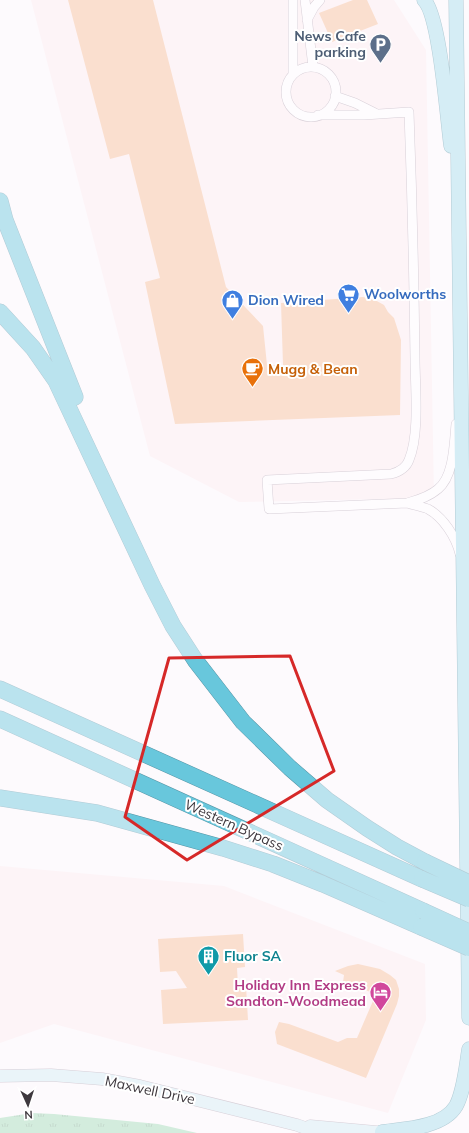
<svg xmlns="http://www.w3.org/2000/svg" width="469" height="1133" viewBox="0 0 469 1133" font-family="Mulish,sans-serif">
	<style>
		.commercial { fill: #fdedef }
		.grass { fill: url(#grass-tufts) }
		.building { fill: #f7bf97 }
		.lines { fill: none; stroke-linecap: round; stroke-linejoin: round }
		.street-casing { stroke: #aa9dab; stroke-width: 10 }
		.secondary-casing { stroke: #aa9dab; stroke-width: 13 }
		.primary-casing { stroke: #5995a5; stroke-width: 15 }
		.highway-casing { stroke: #5995a5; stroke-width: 17 }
		.street { stroke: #fff; stroke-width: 9 }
		.secondary { stroke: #d2eef4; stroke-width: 12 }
		.primary { stroke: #a4ddea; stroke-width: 14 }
		.highway { stroke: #68c7dc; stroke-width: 16 }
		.highway-bridge-casing { stroke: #5995a5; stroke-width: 17; stroke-linecap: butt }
		.highway-bridge { stroke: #68c7dc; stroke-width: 16 }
		.marked { fill: none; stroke: #d62828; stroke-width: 3; stroke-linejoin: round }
		.labels { text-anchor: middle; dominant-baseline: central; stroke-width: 4; stroke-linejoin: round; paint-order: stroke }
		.service-label { font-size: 14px; font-weight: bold; fill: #4e5e75; stroke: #fff; text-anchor: end }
		.shop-label { font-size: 14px; font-weight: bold; fill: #366cbe; stroke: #fff; text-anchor: start }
		.food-label { font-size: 14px; font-weight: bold; fill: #c56008; stroke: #fff; text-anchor: start }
		.street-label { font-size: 14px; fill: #3e383e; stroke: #fff }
		.culture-label { font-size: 14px; font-weight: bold; fill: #0d838f; stroke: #fff; text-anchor: start }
		.hotel-label { font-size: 14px; font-weight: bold; fill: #b23c85; stroke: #fff; text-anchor: end }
	</style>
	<defs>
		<pattern id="grass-tufts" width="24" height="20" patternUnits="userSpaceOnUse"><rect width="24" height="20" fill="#9fdcb5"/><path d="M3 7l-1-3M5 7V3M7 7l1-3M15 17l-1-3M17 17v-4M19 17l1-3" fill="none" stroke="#83b395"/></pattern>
	</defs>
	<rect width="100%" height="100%" fill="#fdfafd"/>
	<path class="commercial" d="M31,0h363l32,50 8,448 -195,4 -89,-46z
		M0,866l224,20 201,78 1,56 -38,93 -334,-89 -54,19z"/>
	<path class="grass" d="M32,1113l22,1 104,10 39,9h-197v-15z"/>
	<path class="building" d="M68,0h85l73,287 37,39 4,39h16l-2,-62 82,-6 12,3 9,5 4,7 6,6 7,22 -1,75 -225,9 -30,-142 15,-4 -31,-124 -19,5z
		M353,0h14l11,24 -46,18 -13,-29z
		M243,934l2,33 -8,1 1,18h8l2,34 -85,4 -2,-34 26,-2 -11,-17 -16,1 -2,-33z
		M358,964l22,5 10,6 6,5 3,9v7l-2,8 -31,74 -89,-34 -2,-12 4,-10 10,2 49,18 9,-4h10l19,-44 -33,-12 1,-7 -9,-4 13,-5z"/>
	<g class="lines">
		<defs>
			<path id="street" d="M293,0v74
				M305,0l8,67
				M307,20l7,-13 6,-7
				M286 92a25 25 0 1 1 50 0a25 25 0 1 1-50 0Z
				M335,96l20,7 20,10
				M318,115h46l45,-3c3,82 5,164 6,246 0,28 5,76 -6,102 -3,8 -10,12 -18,14l-124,6 2,29 138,-6c10,-3 22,-6 31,-14 16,-13 16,-45 18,-65
				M407,503c6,2 14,3 21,6 15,8 28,28 32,45"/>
			<path id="secondary" d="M0,1076l51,-1 51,4 38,7 157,39 22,8
				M310,1126l77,7"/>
			<path id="primary" d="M424,0c16,16 23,118 27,146
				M456,0l13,1018
				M382,1132c22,-3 61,-4 74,-26 8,-15 10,-39 13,-57"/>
			<path id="highway" d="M0,201l5,19 70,177
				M0,312l33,36 23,33 96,204 21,41 22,34 48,62 47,46 37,32 40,28 30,19 28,15
				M0,689l422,190
				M0,719l423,192
				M0,798l97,15 126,35 50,16 50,20 98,43"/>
		</defs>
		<use href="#street" class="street-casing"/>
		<use href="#secondary" class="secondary-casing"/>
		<use href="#primary" class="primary-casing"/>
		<use href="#highway" class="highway-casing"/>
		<use href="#street" class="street"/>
		<use href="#secondary" class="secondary"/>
		<use href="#primary" class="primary"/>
		<use href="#highway" class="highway"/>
		<defs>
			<path id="highway-bridge" d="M425,862l44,21
				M422,879l47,20
				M423,911l46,21
				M421,927l48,21"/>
		</defs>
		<use href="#highway-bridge" class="highway-bridge-casing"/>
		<use href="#highway-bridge" class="highway-bridge"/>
	</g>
	<path d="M0 0H469V1133H0ZM290,656l44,115 -147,89 -62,-43 44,-159z" fill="#fdfafd" fill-opacity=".55" fill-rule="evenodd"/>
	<path class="marked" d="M290,656l44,115 -147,89 -62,-43 44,-159z"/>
	<defs>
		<symbol id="parking-pin" viewBox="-11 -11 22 30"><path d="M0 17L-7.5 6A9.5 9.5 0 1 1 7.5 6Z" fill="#5c6f8a" stroke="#fff"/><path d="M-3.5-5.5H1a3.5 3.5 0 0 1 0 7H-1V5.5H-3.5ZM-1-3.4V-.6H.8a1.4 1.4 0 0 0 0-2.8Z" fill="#fff"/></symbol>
		<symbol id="supermarket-pin" viewBox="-11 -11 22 30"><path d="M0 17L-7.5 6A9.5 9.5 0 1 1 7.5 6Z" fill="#3f7fe0" stroke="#fff"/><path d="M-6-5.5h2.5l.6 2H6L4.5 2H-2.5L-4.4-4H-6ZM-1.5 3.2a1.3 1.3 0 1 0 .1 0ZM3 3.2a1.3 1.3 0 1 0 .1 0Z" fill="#fff"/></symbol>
		<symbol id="shop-pin" viewBox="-11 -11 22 30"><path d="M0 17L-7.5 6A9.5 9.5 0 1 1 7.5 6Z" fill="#3f7fe0" stroke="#fff"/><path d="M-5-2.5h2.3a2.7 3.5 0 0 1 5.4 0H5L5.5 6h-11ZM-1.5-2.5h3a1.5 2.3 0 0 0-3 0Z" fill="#fff"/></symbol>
		<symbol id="cafe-pin" viewBox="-11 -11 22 30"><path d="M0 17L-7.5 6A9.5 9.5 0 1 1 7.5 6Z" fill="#e8710a" stroke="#fff"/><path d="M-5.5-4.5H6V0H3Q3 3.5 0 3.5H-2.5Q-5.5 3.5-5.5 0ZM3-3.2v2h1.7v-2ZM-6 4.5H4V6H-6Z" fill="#fff"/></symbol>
		<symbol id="building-pin" viewBox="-11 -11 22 30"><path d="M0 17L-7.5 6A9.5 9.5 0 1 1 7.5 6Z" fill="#0f9aa8" stroke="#fff"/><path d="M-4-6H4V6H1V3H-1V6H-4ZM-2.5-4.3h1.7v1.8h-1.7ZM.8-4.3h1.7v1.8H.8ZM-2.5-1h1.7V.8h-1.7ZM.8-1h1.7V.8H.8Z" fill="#fff"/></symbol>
		<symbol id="hotel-pin" viewBox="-11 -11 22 30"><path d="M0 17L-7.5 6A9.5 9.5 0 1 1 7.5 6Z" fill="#d1479c" stroke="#fff"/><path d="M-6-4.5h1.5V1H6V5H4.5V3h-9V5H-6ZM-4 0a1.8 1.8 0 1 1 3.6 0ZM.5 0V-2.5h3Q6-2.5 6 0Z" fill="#fff"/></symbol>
	</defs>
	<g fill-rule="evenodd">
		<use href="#parking-pin" x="368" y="32" width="25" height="34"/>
		<use href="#supermarket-pin" x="336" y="282" width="25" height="34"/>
		<use href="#shop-pin" x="220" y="288" width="25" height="34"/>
		<use href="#cafe-pin" x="240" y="356" width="25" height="34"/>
		<use href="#building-pin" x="196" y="944" width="25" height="34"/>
		<use href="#hotel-pin" x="368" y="980" width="25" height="34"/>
	</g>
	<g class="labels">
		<g class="service-label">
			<text x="366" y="36">News Cafe<tspan x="366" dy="16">parking</tspan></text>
		</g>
		<g class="shop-label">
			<text x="364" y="294">Woolworths</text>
			<text x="248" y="300">Dion Wired</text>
		</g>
		<g class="food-label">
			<text x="268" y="369">Mugg &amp; Bean</text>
		</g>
		<g class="street-label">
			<text transform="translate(234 825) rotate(24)">Western Bypass</text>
			<text transform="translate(150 1090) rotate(12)">Maxwell Drive</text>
		</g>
		<g class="culture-label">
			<text x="224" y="956">Fluor SA</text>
		</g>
		<g class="hotel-label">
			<text x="366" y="985">Holiday Inn Express<tspan x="366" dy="16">Sandton-Woodmead</tspan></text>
		</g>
	</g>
	<g transform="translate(28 1105) rotate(177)" stroke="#ffffff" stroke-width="3" paint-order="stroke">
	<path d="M0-3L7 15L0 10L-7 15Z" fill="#3e383e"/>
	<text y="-6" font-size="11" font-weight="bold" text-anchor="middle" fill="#3e383e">N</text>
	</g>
</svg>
